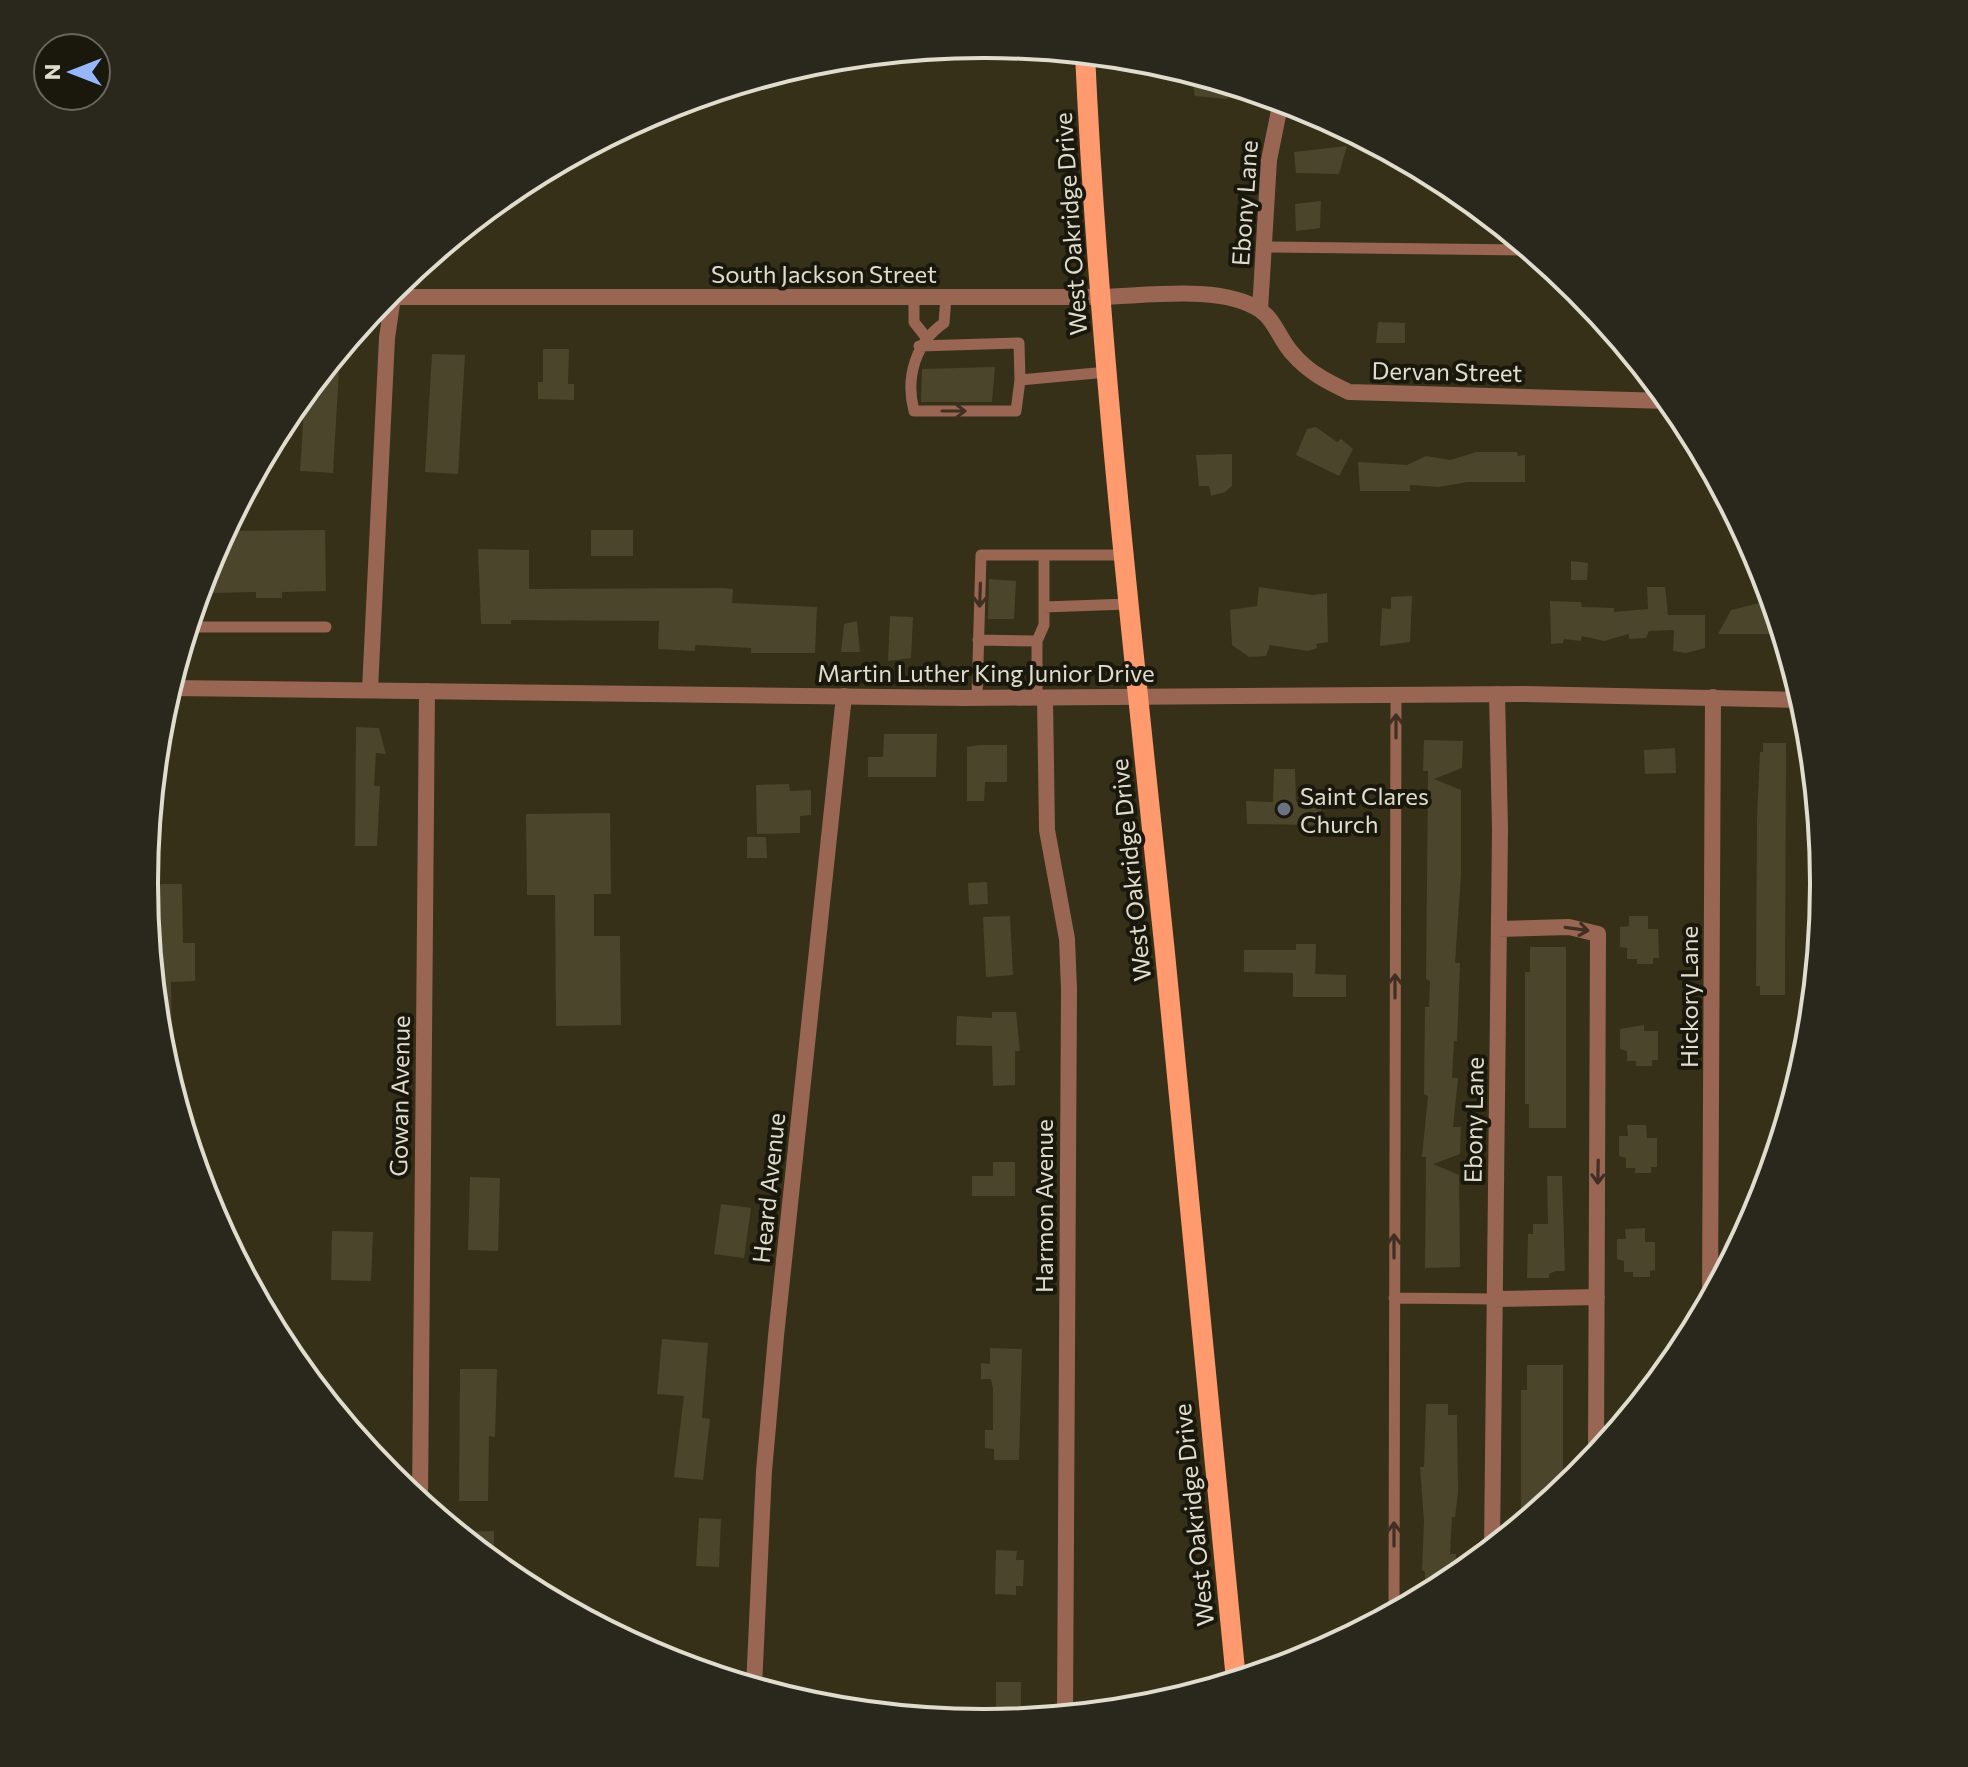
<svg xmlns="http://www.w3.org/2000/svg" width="1968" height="1767" viewBox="0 0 1968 1767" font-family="Commissioner,sans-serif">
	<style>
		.building { fill: #4b452c }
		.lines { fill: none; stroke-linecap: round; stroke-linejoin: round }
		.service { stroke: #986652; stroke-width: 11 }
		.minor { stroke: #986652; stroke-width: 16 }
		.tertiary { stroke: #986652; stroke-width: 16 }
		.primary { stroke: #ff996e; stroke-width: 20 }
		.oneway { stroke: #402f22 }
		.worship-dot { fill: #6b7280; stroke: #1a180d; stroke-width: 3 }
		.labels { text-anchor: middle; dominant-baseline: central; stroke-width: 8; stroke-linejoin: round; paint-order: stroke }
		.street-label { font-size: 24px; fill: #e0ddce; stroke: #1a180d }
		.poi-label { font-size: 24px; fill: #e0ddce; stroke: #1a180d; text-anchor: start }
		.rim { fill: none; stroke: #e0ddce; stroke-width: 4 }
	</style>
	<rect width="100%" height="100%" fill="#353017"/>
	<path class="building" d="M1191,73l40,12 -4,14 -32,-3z
		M1347,146l-8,28 -43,-1 -2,-21z
		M1321,201l-1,27 -24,3 -1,-27z
		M1378,322l27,1v20h-29z
		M543,349h26l-1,35h6v16l-36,-1v-17h5z
		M340,352l-7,121 -33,-2 5,-77z
		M432,354l33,1 -7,119 -33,-2z
		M995,367l-3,35h-71l1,-33z
		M1316,427l21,15 4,-3 12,10 -14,27 -43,-21 11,-26z
		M1477,452h40l1,4 7,-1v27h-58l-28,5 -29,-2v6h-50l-2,-29 49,3 19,-9 24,4z
		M1232,454v32l-7,6 -14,4 -2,-10h-10l-3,-31z
		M325,530l1,61 -44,1v6h-26v-6l-43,1v-39l12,-23z
		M591,530h42v26h-42z
		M478,549l51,1v39l194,-1 10,1 -1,14 85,4 -2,46h-64v-5l-56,-3v6l-37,-2 1,-28 -148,-1v4h-30z
		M1571,561l17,2 -1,17h-16z
		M989,579l27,2 -2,38h-26z
		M1259,587l54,8 14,-2 1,49 -12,2 1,4 -9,3 -38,-6 -4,11 -17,1 -17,-12 -2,-35 27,-4z
		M1647,587h18l3,28h37v33l-19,5 -13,-2 1,-21 -25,1 -3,7 -17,1v-5l-25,7 -22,-5 -1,5 -17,-2 -1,4 -12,1 -1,-43 31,1 1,5 32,1v4l34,-3z
		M1412,596l-2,46 -30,4 2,-38 9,1v-12z
		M1760,603l1,4h12l8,27h-63l13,-24z
		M890,616l23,1 -2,41 -23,3z
		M857,621l3,31h-19l3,-28z
		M356,727l23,1 7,26 -10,-1 -2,33h6l-3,60h-22z
		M884,734h53l-1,43h-68v-20h15z
		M1424,740l39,1 -1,27 -28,11 27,11v85l-6,88h5l-3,78h-3l-2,37h6l-5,49h8l-1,27 -27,10 26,11 1,92 -35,1 1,-111h-4l6,-61 -4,-2 1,-87h4l1,-26 -4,-2 2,-208h-5z
		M1763,743h23l-1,252h-25v-9h-4l1,-166 3,-68h3z
		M979,745h28v37h-22l-1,19h-17v-54z
		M1675,748l1,25 -31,1 -1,-24z
		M1274,769h21l1,33 25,-1v24l-74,-1 -1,-23 27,1z
		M789,784l1,7 21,-1v25l-11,1v17l-43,1 -1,-49z
		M610,813l1,81h-17v42h26l1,89 -65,1 -1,-131h-28l-1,-81z
		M747,837h19l1,21h-20z
		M987,882l1,22 -19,1 -1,-22z
		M145,884h37l1,59h12v38l-24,1 1,66 -11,-1z
		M1010,916l3,59 -27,2 -3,-60z
		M1629,916h19v13h10l1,29h-6v6h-16v-5h-10v-11l-7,-1v-20l9,-1z
		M1296,944h20l-1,30 31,1v22h-53v-24l-49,-1v-22h52z
		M1530,947h36v181h-37v-24h-4v-132h5z
		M992,1012h24l4,39h-5v34l-22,1 -1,-40 -36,-1 1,-29 35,2z
		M1644,1025v6h14v29h-6v6h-16v-5h-9v-10l-7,-2v-20z
		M1627,1125h19l1,13h10v29h-6v6h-16v-5h-9v-10l-7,-2v-20h9z
		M993,1162h22v34h-43v-20h21z
		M1547,1176h15l3,95h-9l-7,3v4h-22l1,-44h5v-10h15z
		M470,1177l30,1 -2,73 -30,-1z
		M721,1204l30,4 -7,50 -30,-4z
		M1645,1228v14h10v28l-5,1v6h-17v-5h-9v-11l-7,-2v-20h9l-1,-10z
		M332,1231l41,1 -2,49 -40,-1z
		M662,1339l46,4 -6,75 8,1 -7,61 -29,-3 10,-81 -27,-2z
		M990,1348l32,1 -3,111h-25v-11l-9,-1v-18h8v-41l-2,-10h-10v-16l9,1z
		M1527,1365h36v124l-42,34v-133h6z
		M460,1369h37l-2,68 -6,-1 -1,65h-29z
		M1426,1404h22v11h9l1,77 -3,25h-3l-2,37h6l-1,14 -3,12 -16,9h-11v-17l-3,-2 2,-49 -4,-54h4z
		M699,1518l22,1 -2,48 -23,-1z
		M494,1531v32l-37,-31z
		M996,1550l21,1 -1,9h8l-1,26h-7v9l-21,-1z
		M996,1682h25v37l-25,3z"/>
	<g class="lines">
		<path class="service" d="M1266,247l264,3
			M914,297v25l11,14
			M946,297l-2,26c-28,19 -39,54 -30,88h102l4,-31
			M919,346l100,-3 1,37 87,-8
			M1044,607l84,-3
			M189,627h137
			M978,640l59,1
			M176,670v18
			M977,698l4,-143h142
			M1037,698v-57l7,-16v-70
			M1394,1298l101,1
			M1394,1612l2,-917"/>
		<path class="minor" d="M1101,297c45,-1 121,-13 159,13 16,11 20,31 33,44 15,18 35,28 56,38l319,9
			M1260,310l9,-150 12,-59
			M370,690l17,-352 6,-41
			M1045,698l2,132 20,109 2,50 -4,726
			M1499,929l70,-2 29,7 -2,520
			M1710,1298l3,-601
			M1495,1299l102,-2
			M420,1501l7,-810
			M1492,1547l8,-718 -3,-135
			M754,1687l10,-216 12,-135 68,-640"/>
		<path class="tertiary" d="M384,297h717
			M170,688l794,10 561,-4 276,6"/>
		<path class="primary" d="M1085,54c14,301 49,600 80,899 25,242 46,485 71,727"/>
	</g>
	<defs><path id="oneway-shaft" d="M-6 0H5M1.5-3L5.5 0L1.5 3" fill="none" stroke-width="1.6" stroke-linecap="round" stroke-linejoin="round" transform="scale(2)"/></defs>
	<g class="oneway">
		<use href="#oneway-shaft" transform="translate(954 411)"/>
		<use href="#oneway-shaft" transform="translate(980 595) rotate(92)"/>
		<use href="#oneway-shaft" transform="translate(1396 726) rotate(-90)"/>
		<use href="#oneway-shaft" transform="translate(1577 929) rotate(8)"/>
		<use href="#oneway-shaft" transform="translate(1395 986) rotate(-90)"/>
		<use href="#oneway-shaft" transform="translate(1598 1172) rotate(91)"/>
		<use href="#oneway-shaft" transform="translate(1394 1246) rotate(-90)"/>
		<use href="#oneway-shaft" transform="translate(1394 1534) rotate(-90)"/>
	</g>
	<circle class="worship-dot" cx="1284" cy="809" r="8"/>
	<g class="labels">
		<g class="street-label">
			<text transform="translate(1244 203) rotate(-86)">Ebony Lane</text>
			<text transform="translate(1070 224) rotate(-94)">West Oakridge Drive</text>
			<text x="824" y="273">South Jackson Street</text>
			<text transform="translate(1447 371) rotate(1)">Dervan Street</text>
			<text x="986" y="672">Martin Luther King Junior Drive</text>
			<text transform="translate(1130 870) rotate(-96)">West Oakridge Drive</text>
			<text transform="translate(1688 997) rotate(-90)">Hickory Lane</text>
			<text transform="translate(399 1096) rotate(-89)">Gowan Avenue</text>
			<text transform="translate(1473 1120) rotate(-89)">Ebony Lane</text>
			<text transform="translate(768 1188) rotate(-84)">Heard Avenue</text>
			<text transform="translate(1043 1206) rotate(-90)">Harmon Avenue</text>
			<text transform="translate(1193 1515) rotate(-96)">West Oakridge Drive</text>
		</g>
		<g class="poi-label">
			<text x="1300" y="795">Saint Clares<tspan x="1300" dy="28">Church</tspan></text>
		</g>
	</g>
	<path d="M0 0H1968V1767H0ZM983 58H985A825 825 0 0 1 1810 883V884A825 825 0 0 1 985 1709H983A825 825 0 0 1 158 884V883A825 825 0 0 1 983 58Z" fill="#2a281c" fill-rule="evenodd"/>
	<path class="rim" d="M983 58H985A825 825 0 0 1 1810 883V884A825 825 0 0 1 985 1709H983A825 825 0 0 1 158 884V883A825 825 0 0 1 983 58Z"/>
	<g transform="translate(72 72) rotate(270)"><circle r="38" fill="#1a180d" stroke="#69675a" stroke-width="2"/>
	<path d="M0-6L14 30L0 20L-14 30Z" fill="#96b6fd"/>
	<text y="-12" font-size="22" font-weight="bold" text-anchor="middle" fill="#e0ddce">N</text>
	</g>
</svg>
